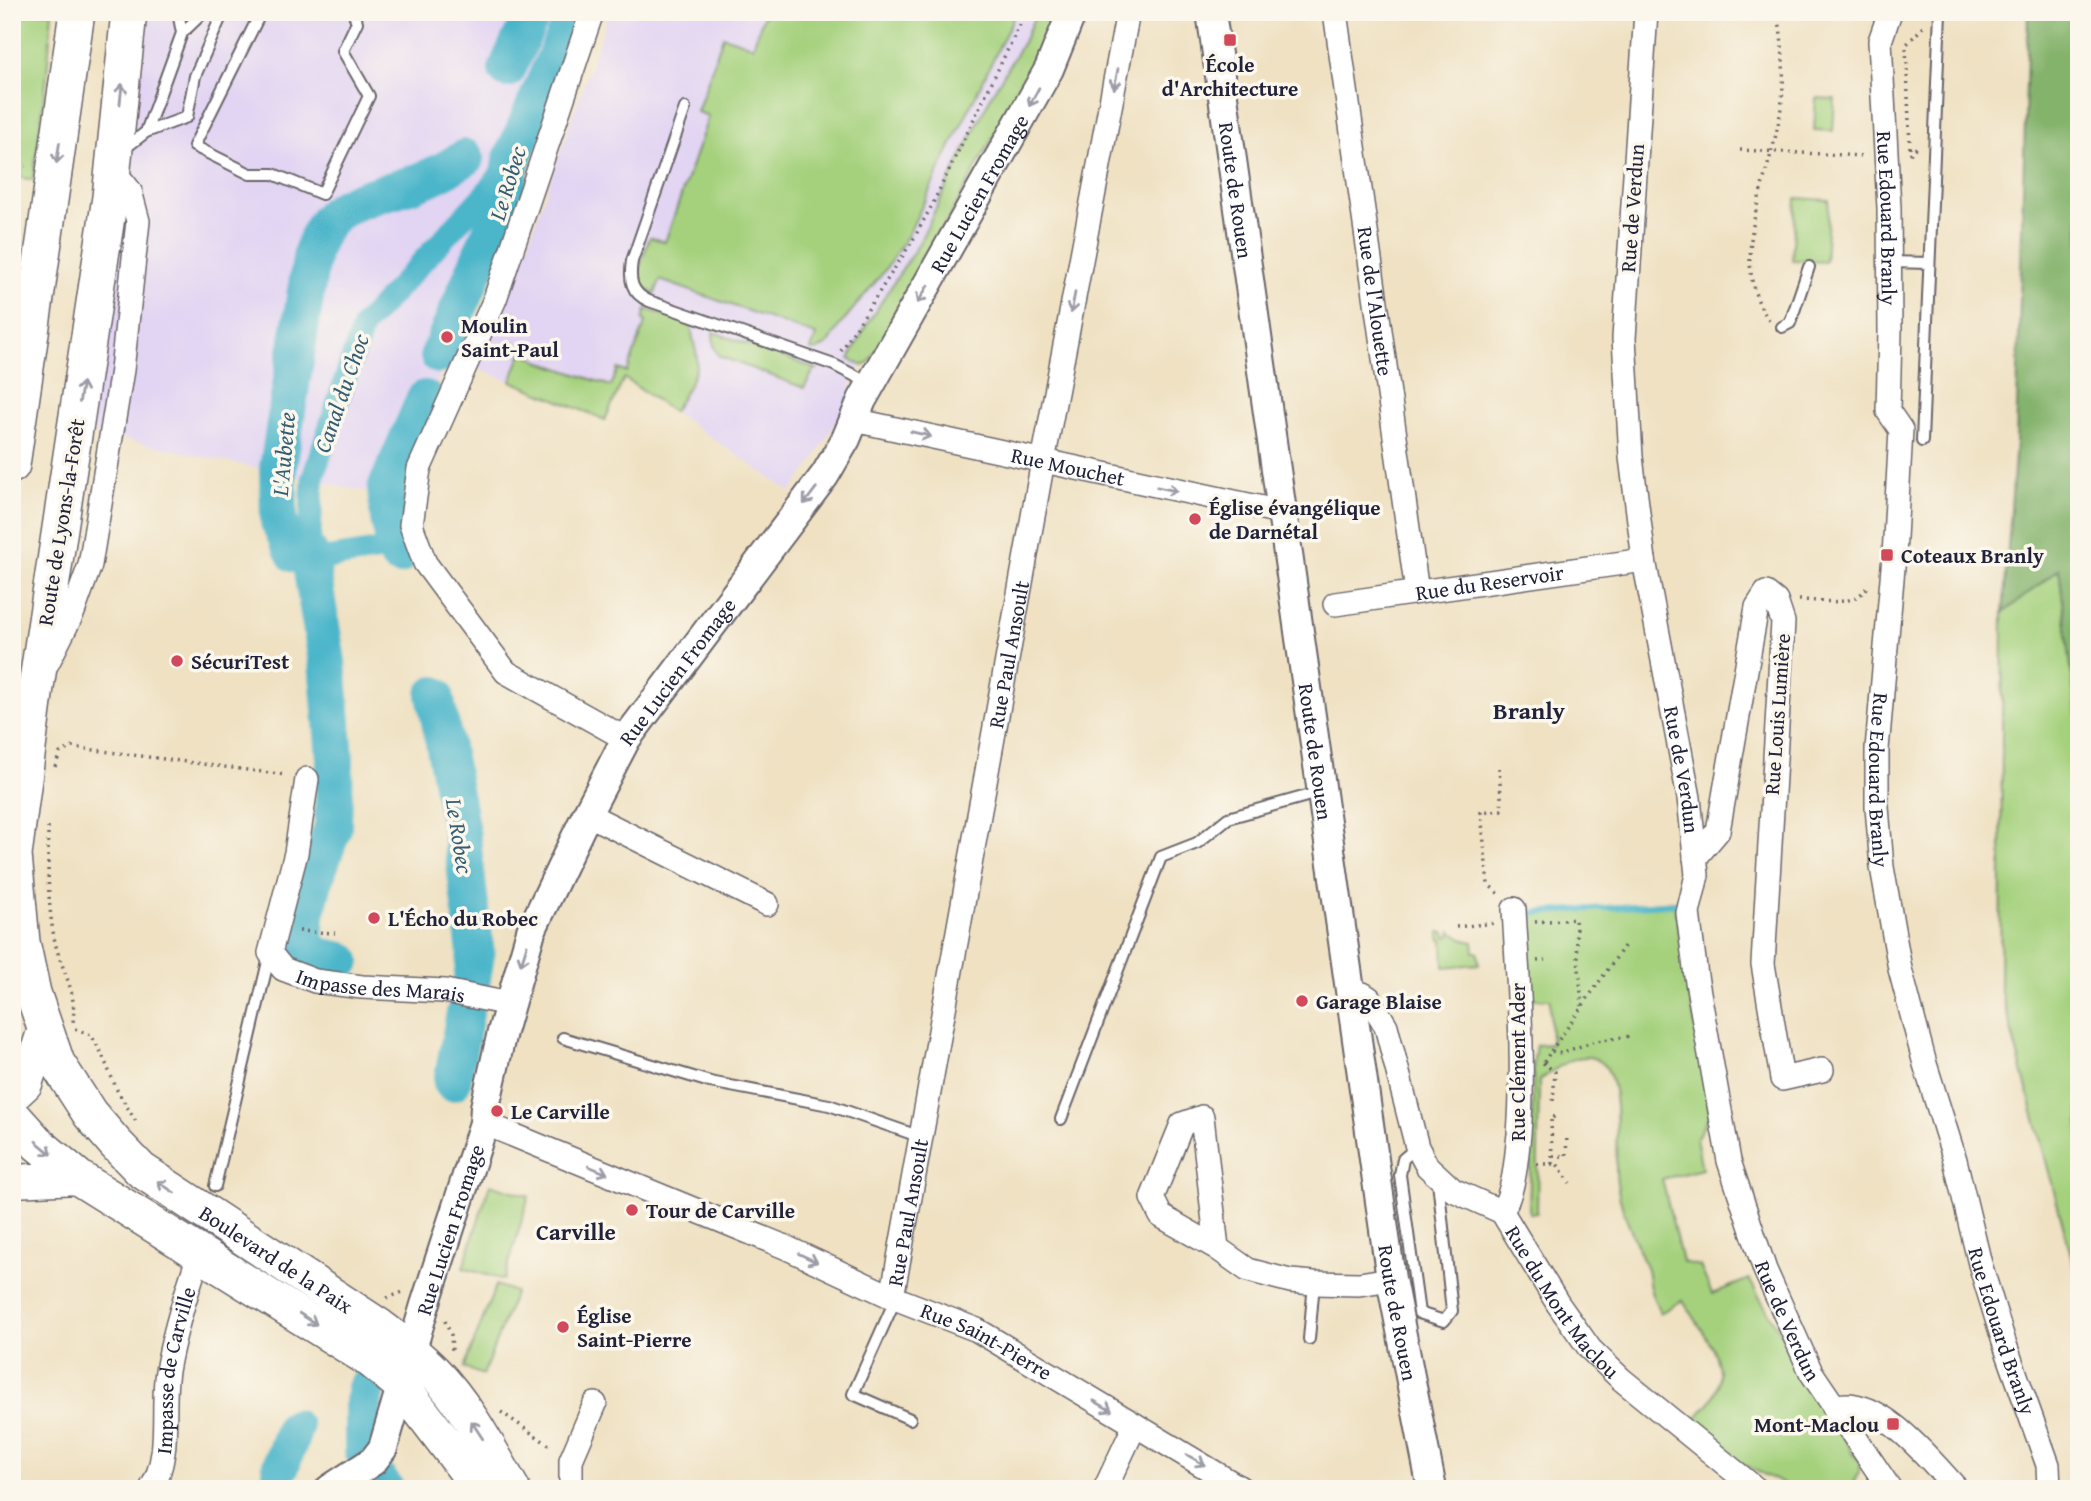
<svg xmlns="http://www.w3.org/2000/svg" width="2091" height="1501" viewBox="0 0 2091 1501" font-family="'Gentium Book Plus',serif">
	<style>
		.built { fill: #e2d4f3 }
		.green { fill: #a5d17d; stroke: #647a5c; stroke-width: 2 }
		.forest { fill: #84b36c; stroke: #536a54; stroke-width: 2 }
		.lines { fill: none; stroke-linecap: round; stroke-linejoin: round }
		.stream { stroke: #4cb6ca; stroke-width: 6 }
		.canal { stroke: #4cb6ca; stroke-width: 23 }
		.river { stroke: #4cb6ca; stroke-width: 38 }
		.service-casing { stroke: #6a656a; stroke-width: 14 }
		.minor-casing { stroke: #6a656a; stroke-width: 26 }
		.tertiary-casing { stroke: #6a656a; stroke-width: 32 }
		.secondary-casing { stroke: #6a656a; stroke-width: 35 }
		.primary-casing { stroke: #6a656a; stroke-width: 38 }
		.path { stroke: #6a656a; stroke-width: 3.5; stroke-dasharray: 2 5; stroke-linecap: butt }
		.service { stroke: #fff; stroke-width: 10 }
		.minor { stroke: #fff; stroke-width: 23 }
		.tertiary { stroke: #fff; stroke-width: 28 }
		.secondary { stroke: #fff; stroke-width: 32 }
		.primary { stroke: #fff; stroke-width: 35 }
		.oneway { stroke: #9c9ca7 }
		.poi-dot { fill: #d1495b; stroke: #fbf7ec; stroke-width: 2.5 }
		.labels { text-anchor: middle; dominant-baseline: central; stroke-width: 7; stroke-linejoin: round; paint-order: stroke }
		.poi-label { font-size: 21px; font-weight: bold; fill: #22223b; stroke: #fbf7ec; text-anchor: start }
		.street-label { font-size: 21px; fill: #22223b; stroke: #fbf7ec }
		.water-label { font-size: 23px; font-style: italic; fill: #335d74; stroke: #fbf7ec }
		.neighbourhood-label { font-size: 23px; font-weight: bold; fill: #22223b; stroke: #fbf7ec }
		.quarter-label { font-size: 24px; font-weight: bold; fill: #22223b; stroke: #fbf7ec }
	</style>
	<rect width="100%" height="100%" fill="#fbf7ec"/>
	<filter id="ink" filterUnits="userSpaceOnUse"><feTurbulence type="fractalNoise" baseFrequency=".0143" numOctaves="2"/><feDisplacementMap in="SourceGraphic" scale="14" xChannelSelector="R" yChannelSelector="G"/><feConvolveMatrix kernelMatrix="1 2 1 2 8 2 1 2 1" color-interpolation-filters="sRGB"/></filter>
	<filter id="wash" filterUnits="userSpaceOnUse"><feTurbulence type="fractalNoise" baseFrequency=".00686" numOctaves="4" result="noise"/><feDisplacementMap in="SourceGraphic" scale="28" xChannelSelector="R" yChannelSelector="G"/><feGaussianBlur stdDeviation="1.57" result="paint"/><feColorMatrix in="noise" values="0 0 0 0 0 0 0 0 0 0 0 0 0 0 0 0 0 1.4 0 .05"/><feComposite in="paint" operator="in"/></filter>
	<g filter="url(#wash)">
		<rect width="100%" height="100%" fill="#efe1c2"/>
		<path class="built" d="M143,12h421l-166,486 -309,-66z
			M609,12h446l-19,47 -167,304 -8,2 -11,22 4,3 -42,73 -21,29 -167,-114 -19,42 -127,-52 37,-87z"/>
		<path class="green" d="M12,12h40l-5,63 -14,105 -21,-4z
			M765,12h251l-108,223 -25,38 -44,53 -9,16 -14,9 -5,-1 5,-15 -156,-55 -5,14c-26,-12 -12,-37 -5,-57l15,5 40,-115 3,-11 -11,-4 26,-76 30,10z
			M1035,16l16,7 -15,36 -167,304 -6,3 -14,-7 17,-33 53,-83 73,-149 31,-52z
			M1816,98l19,1 -2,32 -19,-1z
			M1796,198l33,2 -4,62 -33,-2z
			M646,309l45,15c0,12 5,23 6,34 1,17 -16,39 -24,54l-49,-34 -19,42 -94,-39 12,-31 15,11 73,25 7,-17 9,3 19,-51 -3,-1z
			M713,333v-1l104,37 -3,1 -10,18 -85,-32 -5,-9z
			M2059,568l20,165v552l-79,-297 3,-375z
			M1674,901l36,213 -14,25 6,30 -40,10 20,83 18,4 12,28 37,-15 59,102 51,81v10l-9,17h-57l-57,-28 -18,-12 -27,-28c53,-41 20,-76 -8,-121l-23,13c-3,-9 -8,-16 -10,-25 -2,-7 -1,-14 -4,-21 -12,-32 -29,-60 -30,-96 0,-24 6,-94 -15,-109 -20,-15 -46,7 -62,19l-2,132h-8l5,-155 2,-13 15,-1 -1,-45h-19l-5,-86z
			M1451,931l11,8 11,3 1,10h4l1,12 -35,3 -1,-27h-2l-2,-8h6l1,5 5,-1z
			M490,1184l39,12 -25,84 -41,-12z
			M496,1285l19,7 -32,83 -19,-7z"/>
		<path class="forest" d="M2028,12h51v721l-20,-164 -56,44 13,-171z"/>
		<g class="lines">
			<path class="stream" d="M1530,913l151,-10"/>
			<path class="canal" d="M309,553l4,-76 50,-151 128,-139 20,-26
				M310,561l85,-13"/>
			<path class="river" d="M507,69l26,-57
				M439,355l67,-159 5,-35 64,-149
				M398,556l-9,-37 -3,-30 39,-90
				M435,695l26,136 15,123 -4,25
				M342,961l-25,-5 -13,-14 2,-28 8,-32 19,-55 2,-68 -8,-97 -18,-109 -14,1 -16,-32 -1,-54 34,-215c4,-12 8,-24 17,-34 18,-20 61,-27 86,-36 18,-6 34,-15 50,-25
				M452,1082l13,-69
				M363,1450v-46l3,-16
				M280,1468l14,-40
				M376,1477l9,12"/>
		</g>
	</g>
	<g filter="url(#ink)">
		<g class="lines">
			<defs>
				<path id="service" d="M261,12l-67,134 56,28h23l49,20 47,-98 -26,-45 14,-29 -4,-10
					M182,33l22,-21
					M685,108l-53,153c-3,19 -1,32 17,40l185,64 35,18
					M146,132l41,-15 8,-41 25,-57 -7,-7
					M124,149l22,-17 36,-99 -4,-21
					M1890,262l39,1
					M1782,327l8,-4 19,-56
					M1922,441l18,-429
					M563,1038l147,44 119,23 92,32
					M1061,1119l100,-262 36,-14 31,-25 93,-26
					M1417,1147l-14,12 -3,16 19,138 25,8 8,-10 -14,-130
					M215,1186l55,-233
					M896,1298l-43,96 57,25
					M1309,1339l5,-56"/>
				<g id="minor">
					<path d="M592,12l-97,287 -76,170 -8,56 14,38 81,109 120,67"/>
					<path id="s1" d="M1335,12l82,580"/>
					<path id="s2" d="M1646,12l-22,326 7,119 13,103 45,238 8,77 -9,38 8,63 33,185 36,109 46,102 79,117"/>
					<path id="s3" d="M1890,12l-10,29 9,167 1,124 -2,79 13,19 -7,126 -17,193v58l5,60 18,102 25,95 30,96 25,104 24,78 44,123 1,24"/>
					<path id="s4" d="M854,420l427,92"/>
					<path id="s5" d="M1335,604l309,-44"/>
					<path d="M48,662l25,-50 17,-47 32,-195 16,-149 -8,-30 -17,-21"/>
					<path id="s6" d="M307,779l-11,74 -26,100 13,16 32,12 47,6 83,4 64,13"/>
					<path d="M587,814l180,90"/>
					<path d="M1695,858l23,-27 39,-224 9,-14 10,8 7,21 -20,342 19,115 40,-9"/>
					<path id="s7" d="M1350,996l13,-2 6,4 17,28 31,121 10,19 26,24 49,22 56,92 32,45 31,30 135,110"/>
					<path id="s8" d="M484,1123l301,124 107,50 85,33 265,159"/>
					<path d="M1502,1212c13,-25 14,-51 17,-78 6,-75 -1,-150 -5,-225"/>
					<path d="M1217,1248l-15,-131 -20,7 -30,74 9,18 56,32 31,22 42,11 24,2 45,1 32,-5"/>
					<path id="s9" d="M892,1297l149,-825 87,-460"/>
					<path d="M1834,1407c44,-14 96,53 123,82"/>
					<path id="s10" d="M151,1489c21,-34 10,-80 16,-118 7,-40 19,-78 32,-116"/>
					<path d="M571,1489v-29l24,-56"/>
					<path d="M1105,1489l30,-64"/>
				</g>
				<g id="tertiary">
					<path id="s11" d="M1211,12l180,1267 41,210"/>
					<path id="s12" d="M330,1489l43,-28 10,-13 42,-143 59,-182 1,-16 17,-75 29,-101 56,-117 39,-75 199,-264 21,-36 16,-39 187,-331 23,-57"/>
				</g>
				<path id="secondary" d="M12,1097l14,-13 18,-55
					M12,1181l67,-3"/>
				<g id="primary">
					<path id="s13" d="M129,12l-19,185 -74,490 -22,168 8,87 11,51 24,70 33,51 25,29 26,27 239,157c19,14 37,28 54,45 32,33 55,77 78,117"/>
					<path d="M12,465l65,-453"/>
					<path d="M12,1115l26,29 41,34 293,183 29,24 64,84 10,20"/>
				</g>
			</defs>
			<use href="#service" class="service-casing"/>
			<use href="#minor" class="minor-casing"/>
			<use href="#tertiary" class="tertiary-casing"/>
			<use href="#secondary" class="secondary-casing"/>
			<use href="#primary" class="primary-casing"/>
			<path class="path" d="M1910,148l-4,-103 17,-18
				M1740,150l124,6
				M1910,154l9,-9
				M12,163l14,3
				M1769,320c-44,-60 1,-141 11,-206 6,-34 3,-68 -2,-102
				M841,351l72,-111 18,-33 95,-195
				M1799,600c23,0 57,9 69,-15
				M55,767l5,-14 12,-6 214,28
				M1499,768l3,42 -21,2 7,72 12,11
				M48,827c0,38 -1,77 7,115 7,30 22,48 18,80
				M1535,922l40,-3 7,87
				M1456,927l39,-4
				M299,931l36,2
				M1537,961l8,-1
				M75,1029l16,6 10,17 16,38 21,35
				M1551,1051l76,-109
				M1544,1062l7,-11 10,2 34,-12 36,-5
				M1543,1063l12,9 -2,29 3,-1
				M1553,1156h13l1,-21
				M1537,1164h20l13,19
				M1552,1164l-1,-47h5
				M387,1298l16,-6
				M445,1321l6,14 1,16
				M501,1412l51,35"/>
			<use href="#service" class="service"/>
			<use href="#minor" class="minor"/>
			<use href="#tertiary" class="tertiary"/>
			<use href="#secondary" class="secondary"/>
			<use href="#primary" class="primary"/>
		</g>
		<defs><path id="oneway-shaft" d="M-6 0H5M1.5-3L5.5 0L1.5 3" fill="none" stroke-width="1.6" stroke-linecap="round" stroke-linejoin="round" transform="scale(1.75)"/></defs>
		<g class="oneway">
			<use href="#oneway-shaft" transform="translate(1116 79) rotate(101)"/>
			<use href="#oneway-shaft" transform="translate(121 94) rotate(-84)"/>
			<use href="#oneway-shaft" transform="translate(1034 97) rotate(118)"/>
			<use href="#oneway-shaft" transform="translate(58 153) rotate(98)"/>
			<use href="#oneway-shaft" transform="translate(923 294) rotate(120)"/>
			<use href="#oneway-shaft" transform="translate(1073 303) rotate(101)"/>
			<use href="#oneway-shaft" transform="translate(81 392) rotate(-81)"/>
			<use href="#oneway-shaft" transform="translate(921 434) rotate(13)"/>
			<use href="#oneway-shaft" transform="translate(1167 489) rotate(12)"/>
			<use href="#oneway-shaft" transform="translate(810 496) rotate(127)"/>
			<use href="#oneway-shaft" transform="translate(524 955) rotate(107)"/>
			<use href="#oneway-shaft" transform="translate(44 1148) rotate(40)"/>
			<use href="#oneway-shaft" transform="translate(598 1170) rotate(22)"/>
			<use href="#oneway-shaft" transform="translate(166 1187) rotate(-146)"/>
			<use href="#oneway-shaft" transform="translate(808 1258) rotate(25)"/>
			<use href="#oneway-shaft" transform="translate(308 1319) rotate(33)"/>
			<use href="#oneway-shaft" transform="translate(1103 1406) rotate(30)"/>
			<use href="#oneway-shaft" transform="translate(477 1430) rotate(-123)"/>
			<use href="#oneway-shaft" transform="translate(1196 1460) rotate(30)"/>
		</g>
	</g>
	<g class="poi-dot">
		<rect x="1223" y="33" width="14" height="14" rx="3.5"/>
		<circle cx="447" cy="337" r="7"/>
		<circle cx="1195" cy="519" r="7"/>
		<rect x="1880" y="548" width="14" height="14" rx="3.5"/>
		<circle cx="177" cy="661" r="7"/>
		<circle cx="374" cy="918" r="7"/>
		<circle cx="1302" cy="1001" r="7"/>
		<circle cx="497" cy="1111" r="7"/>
		<circle cx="632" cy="1210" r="7"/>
		<circle cx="563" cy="1327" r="7"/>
		<rect x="1886" y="1417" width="14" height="14" rx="3.5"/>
	</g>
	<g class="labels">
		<g class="poi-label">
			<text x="1230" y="64" text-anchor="middle">École<tspan x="1230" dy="24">d'Architecture</tspan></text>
			<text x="461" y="325">Moulin<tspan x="461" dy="24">Saint-Paul</tspan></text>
			<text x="1209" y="507">Église évangélique<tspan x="1209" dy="24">de Darnétal</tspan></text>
			<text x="1901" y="555">Coteaux Branly</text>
			<text x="191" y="661">SécuriTest</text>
			<text x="388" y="918">L'Écho du Robec</text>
			<text x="1316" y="1001">Garage Blaise</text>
			<text x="511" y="1111">Le Carville</text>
			<text x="646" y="1210">Tour de Carville</text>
			<text x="577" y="1315">Église<tspan x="577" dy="24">Saint-Pierre</tspan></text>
			<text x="1879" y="1424" text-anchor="end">Mont-Maclou</text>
		</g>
		<g class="street-label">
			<text stroke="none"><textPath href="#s11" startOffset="180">Route de Rouen</textPath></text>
			<text stroke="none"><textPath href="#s12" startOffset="1472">Rue Lucien Fromage</textPath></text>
			<text transform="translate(1632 208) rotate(-86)">Rue de Verdun</text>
			<text stroke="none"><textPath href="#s3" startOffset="208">Rue Edouard Branly</textPath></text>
			<text stroke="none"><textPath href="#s1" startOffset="292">Rue de l'Alouette</textPath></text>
			<text stroke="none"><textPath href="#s4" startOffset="219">Rue Mouchet</textPath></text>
			<text transform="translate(61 522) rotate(-81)">Route de Lyons-la-Forêt</text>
			<text stroke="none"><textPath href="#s5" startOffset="156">Rue du Reservoir</textPath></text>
			<text stroke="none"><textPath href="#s9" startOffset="653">Rue Paul Ansoult</textPath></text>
			<text stroke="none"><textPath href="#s12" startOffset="905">Rue Lucien Fromage</textPath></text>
			<text transform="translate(1777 714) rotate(-86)">Rue Louis Lumière</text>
			<text stroke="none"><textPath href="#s11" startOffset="747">Route de Rouen</textPath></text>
			<text stroke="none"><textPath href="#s2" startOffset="763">Rue de Verdun</textPath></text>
			<text stroke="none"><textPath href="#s3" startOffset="775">Rue Edouard Branly</textPath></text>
			<text stroke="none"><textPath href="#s6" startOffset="299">Impasse des Marais</textPath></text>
			<text transform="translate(1517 1062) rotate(-90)">Rue Clément Ader</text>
			<text stroke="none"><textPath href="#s9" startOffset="86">Rue Paul Ansoult</textPath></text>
			<text stroke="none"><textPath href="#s12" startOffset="296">Rue Lucien Fromage</textPath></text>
			<text stroke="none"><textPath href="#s13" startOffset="1363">Boulevard de la Paix</textPath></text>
			<text stroke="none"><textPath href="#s7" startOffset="397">Rue du Mont Maclou</textPath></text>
			<text stroke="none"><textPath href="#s11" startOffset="1314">Route de Rouen</textPath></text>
			<text stroke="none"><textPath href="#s2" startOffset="1330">Rue de Verdun</textPath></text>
			<text stroke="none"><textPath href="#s3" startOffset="1342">Rue Edouard Branly</textPath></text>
			<text stroke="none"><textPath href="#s8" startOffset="548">Rue Saint-Pierre</textPath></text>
			<text stroke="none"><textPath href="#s10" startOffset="122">Impasse de Carville</textPath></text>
		</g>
		<g class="water-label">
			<text transform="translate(507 183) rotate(-73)">Le Robec</text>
			<text transform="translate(341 393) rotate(-71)">Canal du Choc</text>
			<text transform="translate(283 454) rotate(-85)">L'Aubette</text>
			<text transform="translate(460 836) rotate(81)">Le Robec</text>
		</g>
		<g class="neighbourhood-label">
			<text x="576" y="1231">Carville</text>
		</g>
		<g class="quarter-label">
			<text x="1529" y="710">Branly</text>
		</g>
	</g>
	<rect width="2091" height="1501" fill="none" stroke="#fbf7ec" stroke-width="42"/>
</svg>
